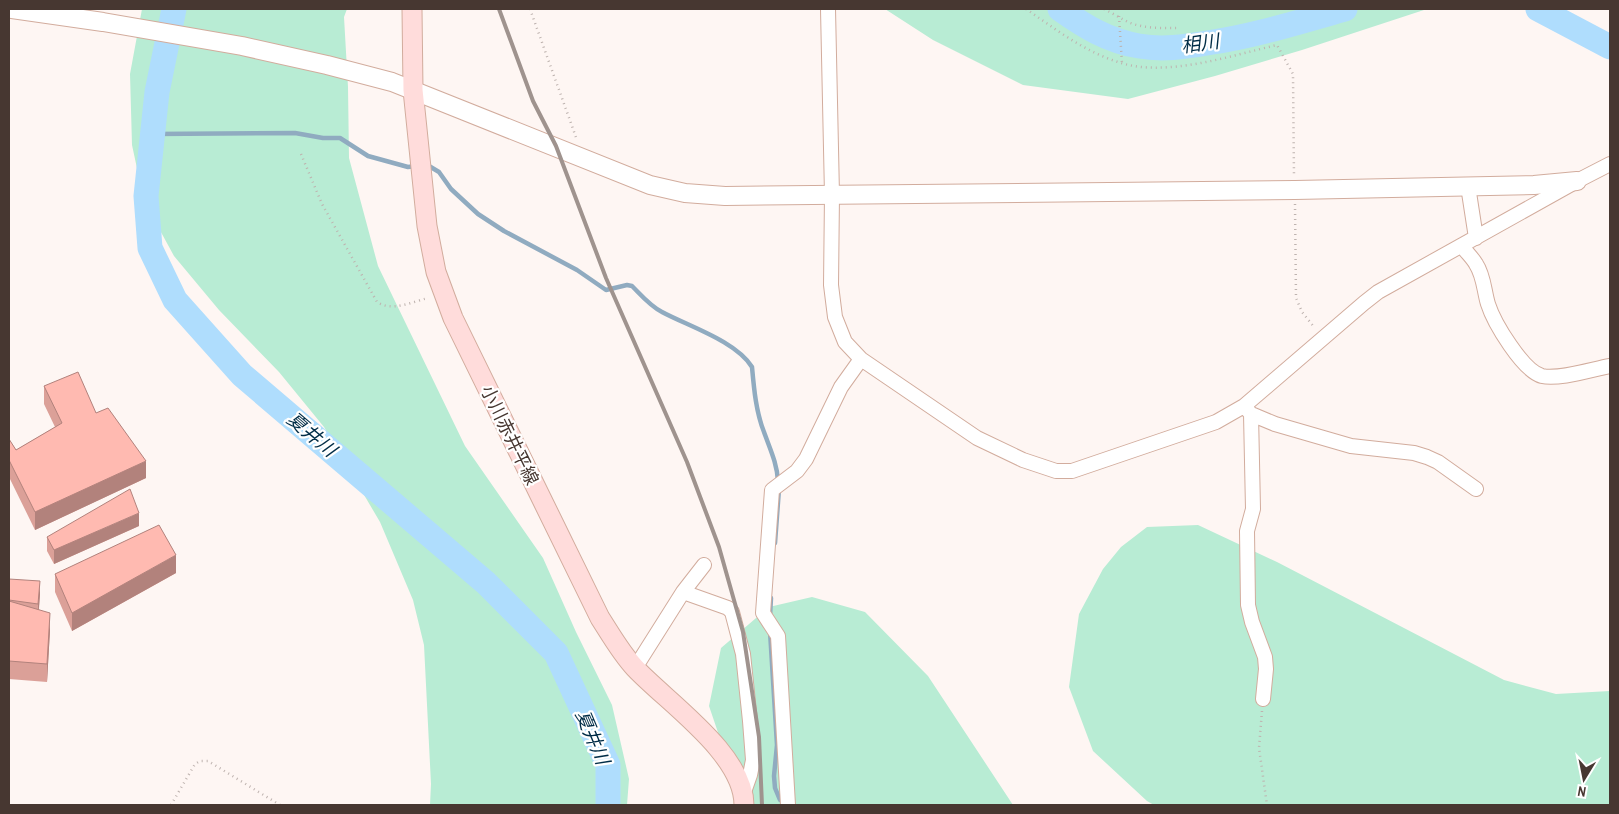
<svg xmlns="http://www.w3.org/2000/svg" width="1619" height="814" viewBox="0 0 1619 814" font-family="'Archivo Narrow','Noto Sans JP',sans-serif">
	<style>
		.green { fill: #b8ecd4 }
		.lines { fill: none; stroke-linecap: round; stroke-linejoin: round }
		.stream { stroke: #90abc0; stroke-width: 4.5 }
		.river { stroke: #afddfd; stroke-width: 25 }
		.minor-casing { stroke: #d2ac9d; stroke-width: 16 }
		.tertiary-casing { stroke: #d2ac9d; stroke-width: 20 }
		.secondary-casing { stroke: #d2ac9d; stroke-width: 21 }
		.path { stroke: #beb3af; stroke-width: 2.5; stroke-dasharray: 1 4; stroke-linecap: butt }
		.minor { stroke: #fff; stroke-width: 14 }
		.tertiary { stroke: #fff; stroke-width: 18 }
		.secondary { stroke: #ffdcdb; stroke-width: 19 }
		.rail { stroke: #9f938e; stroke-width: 4 }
		.wall { fill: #dba098 }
		.shaded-wall { fill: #b2827c }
		.building { fill: #ffbab1; stroke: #b2827c }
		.labels { text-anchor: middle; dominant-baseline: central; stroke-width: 4.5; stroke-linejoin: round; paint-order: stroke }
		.street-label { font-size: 18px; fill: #473731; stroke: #fff }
		.water-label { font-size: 19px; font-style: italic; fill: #002d47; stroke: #fff }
	</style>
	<rect width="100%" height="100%" fill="#fef6f3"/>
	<path class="green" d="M142,9h205l-3,8 4,70 1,71 29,108 87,180 78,112 33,74 36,73 17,74 -2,26h-197l1,-21 -7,-139 -11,-45 -33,-78 -56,-95 -45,-55 -60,-62 -45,-54 -30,-55 -12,-56 -2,-71z
		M885,9h542l-125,41 -87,26 -87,23 -105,-14 -90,-45z
		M1198,525l79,37 227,118 52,14 54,-3v114h-456l-7,-4 -54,-50 -24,-64 10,-73 24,-45 18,-22 26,-20z
		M812,597l53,15 63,64 85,129h-265l-23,-52 -16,-47 12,-58 48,-41z"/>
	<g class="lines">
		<path class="stream" d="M152,134l143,-1 28,5h17l28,18 40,11 8,-1
			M426,166h3l10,6 12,17 27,25 26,17 73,39 29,20 21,-5 5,1c9,9 18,20 30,26 26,14 74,29 90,55 2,22 4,45 12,65 6,17 13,31 14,49
			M775,543l4,-54
			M770,616l1,-18
			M770,631l7,114 -3,31 1,12 5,12"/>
		<path class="river" d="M174,9l-17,83 -11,104 4,52 25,52 67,75 244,208 70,70 52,112v40
			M1060,9c24,17 48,32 79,37 23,4 45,1 68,-3 47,-7 92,-21 138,-34
			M1538,9l72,38"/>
		<defs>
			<path id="minor" d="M828,9l4,186 -1,90 4,32 10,25 16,17 116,79 46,22 33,11h16l144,-49 28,-16 120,-103 14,-11 199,-111 33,-17
				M1468,186l8,52
				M1462,246c4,6 10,11 14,18 8,12 8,27 12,40 6,19 35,67 54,72 17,4 51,-7 68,-10
				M1244,406l7,8 2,95 -6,22 1,74 4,17 13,35 1,12 -3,30
				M1251,414l24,10 76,22 63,7 13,4 11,5 38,27
				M683,592l45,16 4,4 11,42 7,67 3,39 -3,15 -6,17
				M635,668l48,-76 21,-27
				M788,805l-10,-169 -15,-23 9,-123 25,-19 9,-12 35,-72 20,-28"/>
			<path id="tertiary" d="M12,9l91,13 139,24 85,19 65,17 258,103 35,8 40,3 570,-6 239,-5 43,-4"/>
			<path id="secondary" d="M412,9l1,81 14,136 9,46 17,46 147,300c11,17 21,35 35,50 33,35 109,86 109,137"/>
		</defs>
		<use href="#minor" class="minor-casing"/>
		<use href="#tertiary" class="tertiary-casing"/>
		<use href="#secondary" class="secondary-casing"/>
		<path class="path" d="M530,9l47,131
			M1026,9c28,19 56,41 89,52 48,18 114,-5 162,-16l16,29 1,102
			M1104,9c8,4 16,9 24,13 16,7 35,6 52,6
			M1119,16l3,48
			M301,154l21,50 55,98c15,10 35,0 51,-4
			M1295,204l1,94 6,14 12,15
			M1262,711l-3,37 8,57
			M171,805l24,-41 5,-3h8l72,44"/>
		<use href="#minor" class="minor"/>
		<use href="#tertiary" class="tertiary"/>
		<use href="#secondary" class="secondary"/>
		<path class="rail" d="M499,9l34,92 23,45 50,132 81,184 32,85 24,85 16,105 3,68"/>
	</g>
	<path class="wall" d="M44,386l52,27 50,65 -111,52 -26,-53v-38l7,11 39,-23 -11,-23z
		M139,526l-85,38 -7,-13v-14z
		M176,573l-104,58 -17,-39v-18z
		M9,579l31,15 -1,15 11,21 -3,52 -38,-3z"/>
	<path class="shaded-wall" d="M146,461v17l-111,52v-18z
		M139,513v13l-85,38v-14z
		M176,555v18l-104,58v-18z
		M40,581v13l-2,24v-14z
		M50,613v17l-3,52v-18z"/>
	<path class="building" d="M78,372l18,41 12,-5 38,53 -111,51 -26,-52v-21l7,11 46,-27 -18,-37z
		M130,489l9,24 -85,37 -7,-13z
		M159,525l17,30 -104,58 -17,-39z
		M9,579l31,2 -2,23 -29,-4z
		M9,601l41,12 -3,51 -38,-3z"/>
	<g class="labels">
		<g class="street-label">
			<text transform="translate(510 435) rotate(64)">小川赤井平線</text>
		</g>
		<g class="water-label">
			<text transform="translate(1200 43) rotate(-8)">相川</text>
			<text transform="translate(312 434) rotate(40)">夏井川</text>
			<text transform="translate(593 737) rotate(67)">夏井川</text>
		</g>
	</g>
	<rect width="1619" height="814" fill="none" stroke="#473731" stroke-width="20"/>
	<g transform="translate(1584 779) rotate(190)" stroke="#ffffff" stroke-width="4" paint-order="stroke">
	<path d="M0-4L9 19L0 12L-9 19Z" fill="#473731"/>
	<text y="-8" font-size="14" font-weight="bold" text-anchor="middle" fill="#473731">N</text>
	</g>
</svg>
